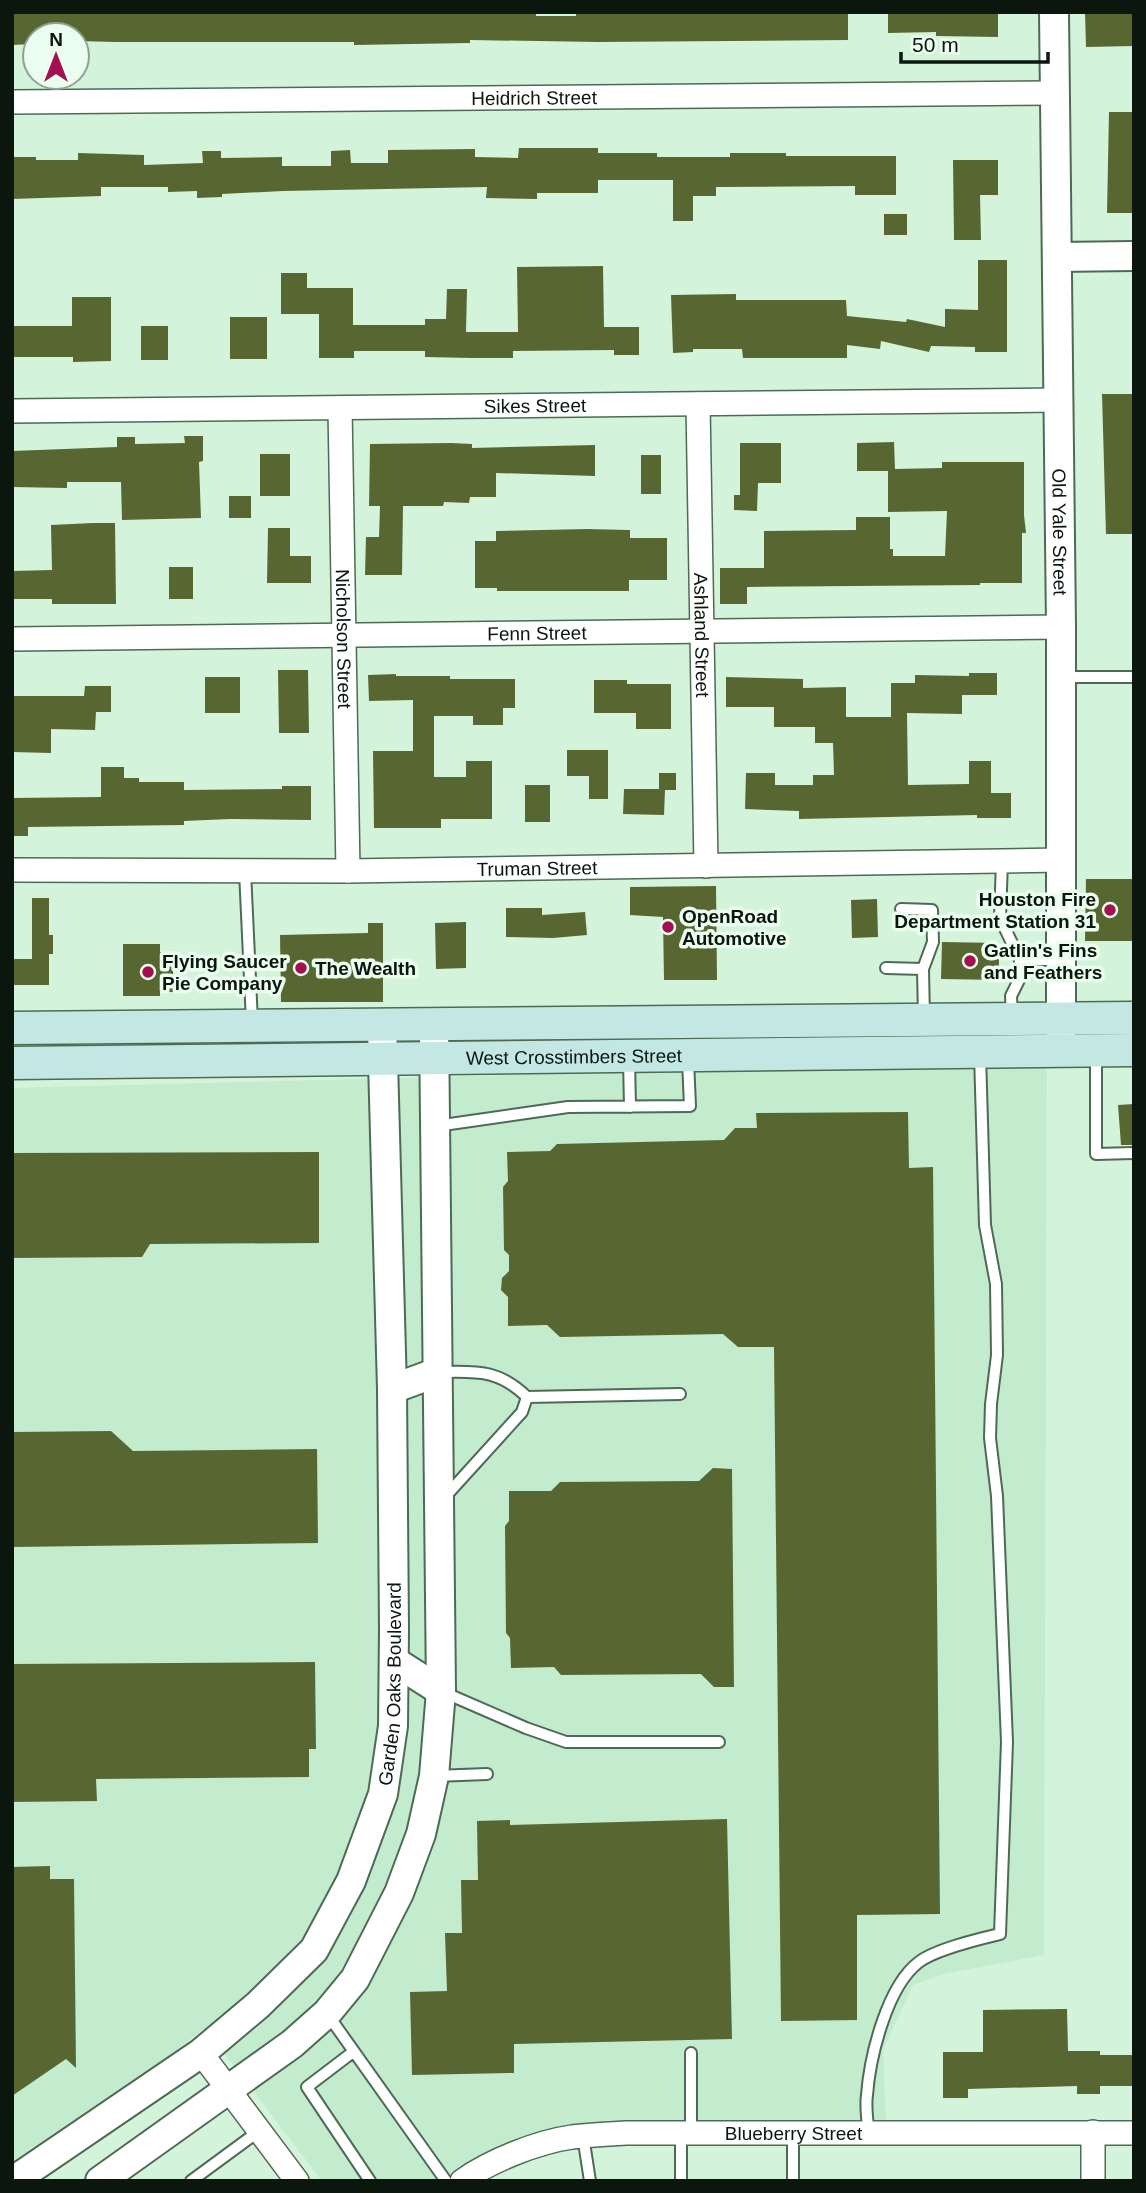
<svg xmlns="http://www.w3.org/2000/svg" width="1146" height="2193" viewBox="0 0 1146 2193" font-family="Helvetica,sans-serif">
	<style>
		.built { fill: #c3ebcd }
		.building { fill: #586732 }
		.lines { fill: none; stroke-linecap: round; stroke-linejoin: round }
		.service-casing { stroke: #4e6a55; stroke-width: 14 }
		.minor-casing { stroke: #4e6a55; stroke-width: 26 }
		.tertiary-casing { stroke: #4e6a55; stroke-width: 32 }
		.secondary-casing { stroke: #4e6a55; stroke-width: 35 }
		.service { stroke: #fff; stroke-width: 10 }
		.minor { stroke: #fff; stroke-width: 23 }
		.tertiary { stroke: #fff; stroke-width: 28 }
		.secondary { stroke: #c3e8e3; stroke-width: 32 }
		.poi-dot { fill: #a30f50; stroke: #eafdee; stroke-width: 2.5 }
		.labels { text-anchor: middle; dominant-baseline: central; stroke-width: 7; stroke-linejoin: round; paint-order: stroke }
		.street-label { font-size: 19px; fill: #0a160e; stroke: #eafdee }
		.poi-label { font-size: 19px; font-weight: bold; fill: #0a160e; stroke: #eafdee; text-anchor: start }
	</style>
	<rect width="100%" height="100%" fill="#d3f4db"/>
	<path class="built" d="M1047,1061l-3,894 -101,19 -30,11 -30,65 3,71 -278,-1 -106,27 -60,34h-120l-117,-153 -40,30 -153,103v-1073z"/>
	<path class="building" d="M13,12h208v2l315,-2v4h40v-4h272v28l-250,2 -128,-2v3l-116,2v-3h-239l-38,-1v-6h-43v9l-22,1z
		M888,12h110v25l-62,-1v-4l-48,1z
		M1085,12h49v34l-48,1z
		M1109,112h25v101h-27z
		M519,148h79v5h59v4h73v-4h56v3h110v39h-41v-9l-139,1v9h-23v25h-20v-41h-75v13h-61v6l-51,-1 1,-11 -204,4 -61,3v3l-25,1v-7l-29,1v-5h-67v9l-89,3v-42h24v3h42v-7l66,2v10l59,-2 -1,-12h19v7l61,-1v9h49v-15l19,-1 1,13h37v-13l87,-1v8l43,1z
		M953,160h45v35h-18l1,45h-27z
		M884,214h23v21h-23z
		M978,260h29v92h-32v-5l-44,-1 -2,6 -48,-11 -1,8 -33,-4v13h-104l-1,-9h-49v3l-20,1 -2,-58 65,-1v6h110l1,16 59,6 1,-3 38,8v-18l33,1z
		M603,266l1,61h35v28h-25v-5l-101,1v7h-41l-47,-1v-6h-71v7h-35v-44h-38v-41h26v15h46v37h72v-6h21l1,-30h20l-1,43h52l-1,-65z
		M72,297h39v64l-38,1v-5h-61v-31h60z
		M230,317h37v42h-37z
		M141,326h27v34h-27z
		M1102,394h32v140h-28z
		M184,436h19v25l-4,1 2,56 -79,2 -1,-38h-54v6l-55,-1v-36l105,-4v-10h18v7l50,-1z
		M894,442l1,27 47,-1v-6h82v53l2,18h-4v50h-42v2l-233,2v17h-27v-36h44v-37l92,-1v-13h34v32h3v7h52l2,-45 -59,1v-41h-31v-28z
		M451,443l21,1v4l123,-3v31l-99,-3v24h-26l-1,6 -25,-1 -1,4h-40l-1,69h-37l1,-38h13l1,-31h-11l1,-62z
		M740,443h41v40h-23l-1,28 -23,-1v-15h6z
		M260,454h30v42h-30z
		M641,455h20v39h-20z
		M229,496h22v22h-22z
		M93,523h22l1,81h-64v-5h-40v-28l40,-1 -1,-45z
		M268,528h22v28h21v27h-44z
		M587,529l43,1v8h37v42h-38v11h-132v-3h-22v-47h21v-10z
		M169,567h24v32h-24z
		M278,670h30l1,63h-30z
		M969,673h28v22h-35v19l-55,-1 1,72 61,-1v-23h22v32h20v25h-34v-3l-178,4v-8l-54,-2 1,-36h29v12h38v-10h21l-1,-32h-18v-16h-41v-20h-48v-30l77,2v9l43,-1v30h45v-34h24v-8l54,1z
		M396,674v2h54v3h65v29h-12v17h-30v-9h-39v61h32v-16h26v58h-51v9h-67l-1,-77h40v-51l-44,1 -1,-26z
		M205,677h35v36h-35z
		M594,680h33v4h44v45h-35v-16h-42z
		M85,686h26v26h-15l-1,18 -44,-1v24l-39,-1v-56h72z
		M567,750h41v49h-19v-23h-22z
		M101,767h23v11h15v4h45v8l98,-1v-3h29v34l-81,-1 -46,2v4l-156,2v9h-16v-38l89,-1z
		M659,773h17v17h-11l-1,25 -41,-1 1,-25h35z
		M525,785h25v37h-25z
		M1086,879h48v62h-49z
		M716,886l1,94h-53l-1,-63 -33,-2v-28z
		M32,898h17v37h4v19h-4v31h-37v-26h20z
		M877,899l1,38 -26,1 -1,-38z
		M506,908h36v7l43,-3 2,23 -34,3 -47,-1z
		M466,922v46l-30,1 -1,-46z
		M368,923h15v79h-102l-1,-67 88,-2z
		M942,942l57,1v37l-58,-1z
		M123,944h37v8h13v40h-13v4h-37z
		M1134,1104v41h-13l-3,-40z
		M908,1112l1,56 24,-1 7,747 -83,1v105l-76,1 -7,-674h-36l-15,-13 -163,3 -13,-12 -39,1v-29l-7,-7 1,-12 7,-7v-16l-5,-5 -1,-63 5,-6 -1,-29 43,-1 7,-7 167,-4 11,-12h22l-1,-15z
		M319,1152v91l-169,1 -8,13 -130,1v-105z
		M111,1431l22,20 184,-2 1,94 -306,4v-115z
		M713,1468l19,1 2,218h-20l-13,-13 -140,1 -7,-8 -43,1 -1,-30 -4,-5 -1,-107 4,-5v-30h42l9,-9 139,-1z
		M315,1662l1,87h-7v28l-213,2 1,22 -85,1v-138z
		M727,1819l5,220 -218,5v29l-102,2 -2,-83 37,-1 -2,-58h17l-1,-53h17l-1,-59 33,-1v5z
		M50,1866v13h24l2,189 -10,-9 -54,37v-229z
		M1067,2009l1,42h32v4h34v31h-34v8h-23v-8l-109,3v9h-25v-46h40v-42z"/>
	<g class="lines">
		<defs>
			<path id="service" d="M1064,677h70
				M1002,861l-2,57 20,42h41
				M245,871l7,151
				M901,909l31,1 1,32 -10,27
				M886,968l37,1 1,49
				M1012,1015l-1,-19 9,-18v-18
				M1096,1054v100l38,-1
				M629,1060l1,47
				M436,1126l132,-19 122,-1 -2,-46
				M438,1372c38,0 59,-4 89,25l-5,15 -78,86
				M527,1397l153,-3
				M443,1692l83,36 40,14h153
				M434,1776l53,-2
				M328,2015l118,166
				M353,2052l-46,35 63,94
				M691,2053v79
				M681,2132v49
				M793,2132v49
				M868,2132c0,-12 -3,-25 -1,-37 3,-39 20,-109 52,-133 17,-13 60,-23 81,-28l7,-192 -10,-246 -7,-58 1,-34 6,-49 -1,-71 -11,-59 -5,-171
				M583,2136l7,45
				M191,2181l68,-50"/>
			<g id="minor">
				<path id="s1" d="M12,102l1044,-9"/>
				<path id="s2" d="M698,404l8,462"/>
				<path id="s3" d="M340,408l8,463"/>
				<path id="s4" d="M12,411l1046,-11"/>
				<path id="s5" d="M12,639l1049,-12"/>
				<path id="s6" d="M12,870l336,1 713,-11"/>
				<path d="M201,2053l96,128"/>
				<path d="M1093,2132v49"/>
				<path id="s7" d="M462,2181c28,-20 75,-39 110,-44 18,-2 36,-3 54,-4h508"/>
			</g>
			<g id="tertiary">
				<path id="s8" d="M1054,12l7,615v415"/>
				<path d="M1057,257l77,-1"/>
				<path d="M392,1389l46,-17"/>
				<path d="M394,1661l47,30"/>
				<path id="s9" d="M13,2181l188,-128 57,-48 56,-55 37,-69 32,-87 10,-68 1,-96 -2,-241 -10,-364"/>
				<path d="M100,2181l192,-137 35,-31 28,-34 44,-86 22,-59 13,-58 7,-85 -7,-666"/>
			</g>
			<g id="secondary">
				<path d="M12,1028l1122,-10"/>
				<path id="s10" d="M12,1063l1122,-13"/>
			</g>
		</defs>
		<use href="#service" class="service-casing"/>
		<use href="#minor" class="minor-casing"/>
		<use href="#tertiary" class="tertiary-casing"/>
		<use href="#secondary" class="secondary-casing"/>
		<use href="#service" class="service"/>
		<use href="#minor" class="minor"/>
		<use href="#tertiary" class="tertiary"/>
		<use href="#secondary" class="secondary"/>
	</g>
	<g class="poi-dot">
		<circle cx="1110" cy="910" r="7"/>
		<circle cx="668" cy="927" r="7"/>
		<circle cx="970" cy="961" r="7"/>
		<circle cx="301" cy="968" r="7"/>
		<circle cx="148" cy="972" r="7"/>
	</g>
	<g class="labels">
		<g class="street-label">
			<text stroke="none"><textPath href="#s1" startOffset="522">Heidrich Street</textPath></text>
			<text stroke="none"><textPath href="#s4" startOffset="523">Sikes Street</textPath></text>
			<text stroke="none"><textPath href="#s8" startOffset="520">Old Yale Street</textPath></text>
			<text stroke="none"><textPath href="#s5" startOffset="525">Fenn Street</textPath></text>
			<text stroke="none"><textPath href="#s2" startOffset="231">Ashland Street</textPath></text>
			<text stroke="none"><textPath href="#s3" startOffset="231">Nicholson Street</textPath></text>
			<text stroke="none"><textPath href="#s6" startOffset="525">Truman Street</textPath></text>
			<text stroke="none"><textPath href="#s10" startOffset="562">West Crosstimbers Street</textPath></text>
			<text stroke="none"><textPath href="#s9" startOffset="662">Garden Oaks Boulevard</textPath></text>
			<text stroke="none"><textPath href="#s7" startOffset="341">Blueberry Street</textPath></text>
		</g>
		<g class="poi-label">
			<text x="1096" y="899" text-anchor="end">Houston Fire<tspan x="1096" dy="22">Department Station 31</tspan></text>
			<text x="682" y="916">OpenRoad<tspan x="682" dy="22">Automotive</tspan></text>
			<text x="984" y="950">Gatlin's Fins<tspan x="984" dy="22">and Feathers</tspan></text>
			<text x="162" y="961">Flying Saucer<tspan x="162" dy="22">Pie Company</tspan></text>
			<text x="315" y="968">The Wealth</text>
		</g>
	</g>
	<rect width="1146" height="2193" fill="none" stroke="#0a160e" stroke-width="28"/>
	<g transform="translate(56 56)"><circle r="33" fill="#eafdee" stroke="#90a194" stroke-width="2"/>
	<path d="M0-5L12 26L0 18L-12 26Z" fill="#a30f50"/>
	<text y="-10" font-size="19" font-weight="bold" text-anchor="middle" fill="#0a160e">N</text>
	</g>
	<path d="M901 52v10h147v-10" fill="none" stroke="#0a160e" stroke-width="3.5"/>
	<text x="912" y="52" font-size="21" fill="#0a160e" stroke="#eafdee" stroke-width="5" paint-order="stroke">50 m</text>
</svg>
